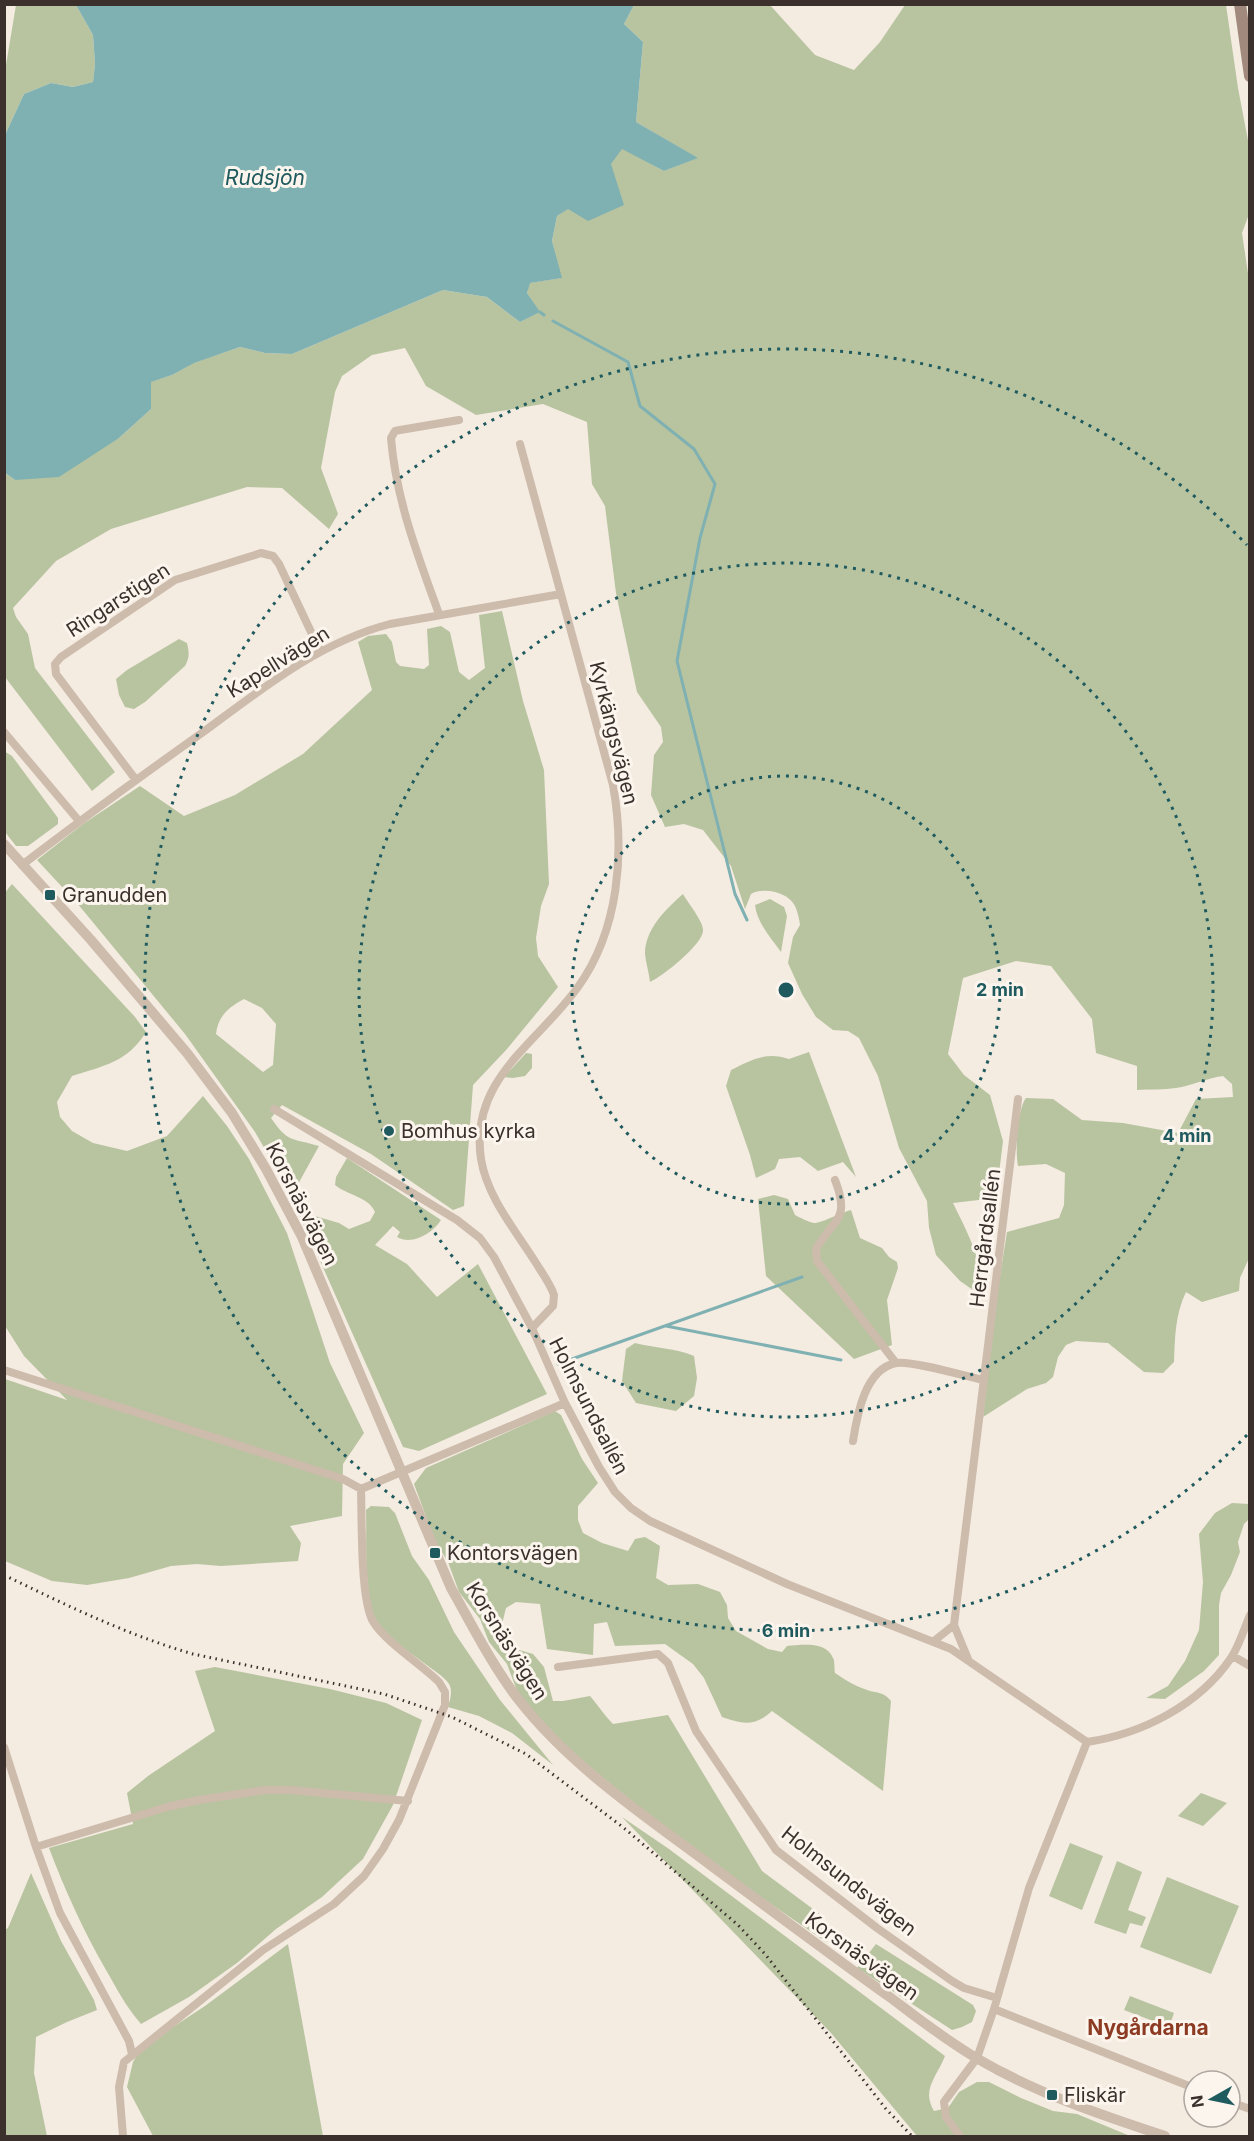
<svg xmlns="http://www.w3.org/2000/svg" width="1254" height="2141" viewBox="0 0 1254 2141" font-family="Inter,sans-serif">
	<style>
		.green { fill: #b8c4a0; fill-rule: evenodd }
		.water { fill: #7fb0b2 }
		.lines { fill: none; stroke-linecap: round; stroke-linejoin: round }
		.stream { stroke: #7fb0b2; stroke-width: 3 }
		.minor { stroke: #cdbbac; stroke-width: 8 }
		.tertiary { stroke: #cdbbac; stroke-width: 10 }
		.secondary { stroke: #a18a7d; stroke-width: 12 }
		.rail { stroke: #3b302b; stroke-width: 3; stroke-dasharray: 1.5 4.5; stroke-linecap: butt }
		.ring { fill: none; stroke: #1f5a5e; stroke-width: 3; stroke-dasharray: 3 6 }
		.poi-dot { fill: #1f5a5e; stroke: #fbf5ee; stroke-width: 2 }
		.labels { text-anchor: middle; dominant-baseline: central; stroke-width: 6; stroke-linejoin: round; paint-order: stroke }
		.street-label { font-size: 20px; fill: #3b302b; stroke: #fbf5ee }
		.poi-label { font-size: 20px; fill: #3b302b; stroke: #fbf5ee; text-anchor: start }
		.water-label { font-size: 21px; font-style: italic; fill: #1f5a5e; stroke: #fbf5ee }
		.neighbourhood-label { font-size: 21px; font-weight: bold; fill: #8c3b22; stroke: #fbf5ee }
		.centre { fill: #1f5a5e; stroke: #fbf5ee; stroke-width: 3 }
		.ring-label { font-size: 18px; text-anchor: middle; font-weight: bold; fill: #1f5a5e; stroke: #fbf5ee; stroke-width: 6; stroke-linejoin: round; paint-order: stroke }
	</style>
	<rect width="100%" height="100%" fill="#f4ebe1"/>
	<path class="green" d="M16,5h60l17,30 2,29 -2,18 -20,5 -22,-4 -27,11 -19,41v-64z
		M634,5h136l45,50 39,15 26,-28 25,-37h321l12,83 12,63 -1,63 -7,19 8,54v969l-10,22 -1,13 -37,11 -16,-10c-11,23 -11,45 -12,70l-11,11 -19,-1 -36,-29 -32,-2 -10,4 -8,12 -5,20 -7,6 -19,6 -44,28 14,-122 10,-63 52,-14 5,-13 1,-32 -19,-9 -28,2c-3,-16 -1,-56 8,-68l27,1 29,21 41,3 55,10 18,-34 37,-2 -1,-13 -9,-8c-17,2 -31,10 -47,12 -13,2 -27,1 -39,2v-24l-41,-13 -4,-34 -41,-53 -35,-5 -53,17 -15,76 16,21 26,20 13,46 -7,57 -43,5c14,29 30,57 29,91l-6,-2 -16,-11 -24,-26 -7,-27 -2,-27 -28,-53 -21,-72 -19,-38 -11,-7 -15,-1 -17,-13 -14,-23 -14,-31 5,-26 7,-12c-1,-6 -2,-13 -5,-19 -7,-14 -31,-19 -44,-12l-6,15 -14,-43 -28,-36 -19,-6 -19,3 -14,-32 3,-40 9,-13 -2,-15 -24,-35 -21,-99 -11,-87 -13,-22 -5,-62 -44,-18 -67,11 -50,-29 -21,-38 -33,7 -30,21 -7,16 -14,76 17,46 -9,15 -47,-41 -35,-1 -136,42 -55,32 -43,47 3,9 12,17 7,34 80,104 -23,19 -87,-114 -1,-205 11,8 104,-42 32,-29 -1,-27 22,-7 21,-12 47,-16 25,6 27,1 151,-64 44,7 33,25 19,-10 -12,-19 2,-10 32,-5 -9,-37 5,-25c25,-16 47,-44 65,-68l42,23 33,-13 -61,-36 7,-80 -19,-18z
		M502,611l21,90 21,69 5,114 -8,22 -5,32 2,18 20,31 -51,62 -34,36 -9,121 -11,4 -82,-56 -89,-49 -11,13c17,25 21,20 48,28l-22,40 11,28 31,9 10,6 21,-8 5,-9c-6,-15 -28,-17 -40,-27l1,-8 11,-19 94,62c-8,13 -29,26 -44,17l3,-5 -7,-6 -18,19 32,19 30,33 41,-33 69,130 -128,57 -16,-4 -98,-220 -24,-50 -26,-45 -70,-98 -108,-131 -40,-43 46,-36 57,-38 44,30 51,-21 68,-41 69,-64 -14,-48 10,-6 18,-2 6,8 4,20 4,4 24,3 5,-4 -2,-36 14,-3 9,6 9,40 10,8 16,-12 -6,-53zM244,999l18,9 14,16 -3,41 -10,7 -47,-38c2,-18 13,-27 28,-35z
		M179,639l8,4c2,9 3,14 -2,23l-40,36 -11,7 -9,-2 -6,-12 -3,-16 11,-9z
		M4,751l8,5 46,62v6l-30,22h-12l-11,-14z
		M12,884l123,133 11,15c-18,30 -43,34 -74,44l-15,26 3,15 12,14 21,12 34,8 40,-15 36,-40 24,30 22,33 38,74 43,130 34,70 -21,31 -1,52 -52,10 11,17 -3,18 -77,5 -24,-2 -26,2 -42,12 -42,7 -35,-4 -47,-20v-182l62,21 -43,-44 -19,-30 -1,-432z
		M683,894c5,9 21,28 20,37 -1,14 -40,45 -53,51 -1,-9 -4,-19 -5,-28 0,-25 21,-45 38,-60z
		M770,899l14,8 3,9 -6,36c-10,-14 -24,-29 -26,-47z
		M809,1052l47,125 -13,-15 -25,9 -18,-14 -21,2 -4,10 -19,9 -6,-23 -24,-69 5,-16c20,-10 36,-19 58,-11z
		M526,1053l6,1v14l-7,8 -12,2 -9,-1z
		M774,1195l14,4 7,16c6,3 13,7 19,8 5,1 29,-11 37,-13l9,28 22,10 7,9 8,5 1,6 -11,32 5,45 -38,14 -88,-83 -8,-77z
		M635,1343c20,5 40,5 59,13l3,22 -3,18 -18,15 -40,-8 -14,-22 4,-32z
		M555,1411l6,4 21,44 16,24 -20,23v14l5,13 19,10 26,8 7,-12 10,-2 15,9 -4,32 12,7 30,-1 22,8 7,13 1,13 8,13 32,18 14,3 5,-6c15,-1 39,-5 46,12 2,3 1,11 2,15 10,7 22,14 35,18 10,2 14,2 21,10l-8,90 -111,-80c-18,16 -29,13 -50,6l-18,-39 -11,-14 -28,-20 -50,2 -8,-24 -13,2 -1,31 -46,-6 -7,-45 -24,-2 -10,6 -4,16 7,23 24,7 11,13 9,34h10l27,-5c8,9 14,19 23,28l55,-9 94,156 59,44 10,25 -5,2 -77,-53 -114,-85 -69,-57 -47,-51 -12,-32 -18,-22 -9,-23 -21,-27 -11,-30 -13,-21 -21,-57 12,-16z
		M1232,1503l17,1v15l-5,5 -6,18 2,10 -9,23 -10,18 -2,12v50l-15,16 -39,28 -19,-1 22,-12 17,-25 14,-31 4,-48 -4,-48 16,-21z
		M371,1506l18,1 6,6 17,43 17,24 25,52 46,68 53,65 -41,-32 -33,-17 -31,-9c2,-7 5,-16 1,-23 -4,-6 -11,-11 -17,-15 -16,-13 -46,-31 -56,-49 -13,-23 -9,-82 -10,-110z
		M215,1667l115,22 56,14 36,17 -29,85 -30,54 -41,38 -46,32 -39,34 -48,34 -48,27c-15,-17 -24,-35 -35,-54 -23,-40 -41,-80 -57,-122l84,-24 -6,-31 21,-17 67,-45 -20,-60z
		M1201,1793l26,10 -24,23 -25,-10z
		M622,1817l47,32 276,207c-8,21 -24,33 -11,55l14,-3 11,-16 18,-10h12l32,16 32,13 24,3 53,22h-213l-86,-103z
		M1070,1843l33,13 -21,54 -33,-14z
		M1117,1861l25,11 -14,38 18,7 -4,9 -12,-3 -4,11 -32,-11z
		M31,1873l30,68 33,59 3,10 -30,12 -31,15 -2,36 13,63h-42v-206l3,-2z
		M1167,1877l72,29 -28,68 -71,-27z
		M288,1944l35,192h-170l-26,-49 6,-25 8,-14 64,-42z
		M876,1944l97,61 3,6 -4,11 -10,5 -10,3 -95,-62z
		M1130,1996l44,17 -5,14 -45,-17z"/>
	<path class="water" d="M76,5h558l-10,19 19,18 -7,80 62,36 -34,13 -42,-22 -11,15 13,41 -36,16 -20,-12 -11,7 -5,25 10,37 -32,5 -3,10 13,19 -20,10 -33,-25 -44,-7 -151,64 -27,-1 -25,-6 -46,16 -22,12 -21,7v27l-32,29 -60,39 -44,3 -11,-8 1,-337 19,-41 27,-11 22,4 20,-5 2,-18 -2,-29z"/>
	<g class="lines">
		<path class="stream" d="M540,312l4,3
			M553,321l75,41 12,44 54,43 21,35 -15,54 -23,123 58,233 12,26
			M666,1326l175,34
			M558,1364l244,-87"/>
		<path class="minor" d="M520,444l93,341c12,67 6,145 -35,202 -40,56 -109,92 -97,172 6,38 35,72 55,104 6,10 14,20 18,32l-1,11 -21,22
			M439,614c-21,-58 -43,-114 -48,-176l4,-7 5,-1 59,-10
			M4,732l75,89
			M136,780l-80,-106 -1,-10 6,-7 114,-77 86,-27 12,3 6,8 41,87
			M22,865c60,-46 122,-91 184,-135 57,-42 114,-88 184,-106l171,-30
			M274,1109l183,111 23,18 14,19 38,71 33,75 34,64 16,25 16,16 19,13 137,63 164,65 136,93c55,-8 112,-37 144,-84 8,-12 13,-29 19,-43
			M835,1180c16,41 -2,39 -19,69l1,12 79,102
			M4,1370l339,109 18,10 204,-86
			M853,1441c4,-26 12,-72 43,-78 14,-3 69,13 87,17
			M954,1625l64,-526
			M934,1641l20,-16 14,34
			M1233,1656l17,10
			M558,1667l100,-13 10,9 28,68 80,119 101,78 75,53 12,7 33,10
			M4,1747l32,100 131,-40 32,-7 66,-10h25l118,11
			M36,1847l24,66 69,128 3,13
			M994,2009l200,79
			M1230,2102l20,7
			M123,2136l-4,-49 5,-25 139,-112 71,-46 30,-28 19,-27 16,-29 46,-115v-13l-6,-10c-18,-18 -52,-39 -65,-59 -14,-19 -12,-106 -13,-134
			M960,2136l-14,-19 -2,-15 33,-44 17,-49 35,-121 58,-146"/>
		<path class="tertiary" d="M4,844l87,96 96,113 45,60 34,56 36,68 149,351c21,37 41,77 67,111 53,68 127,117 195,168 59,44 118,88 178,131 28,21 56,43 87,61 58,34 123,56 187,77"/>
		<path class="secondary" d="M1240,4l10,72"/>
		<path class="rail" d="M4,1575c62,30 123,60 189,79l191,40 68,23 74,37 98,74 114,97 27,29 121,155 26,27"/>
	</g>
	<g class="ring">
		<circle cx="786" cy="990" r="214"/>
		<circle cx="786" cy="990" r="427"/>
		<path d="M1247 1435A641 641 0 1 1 1247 545"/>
	</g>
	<g class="poi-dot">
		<rect x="44" y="889" width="12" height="12" rx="3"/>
		<circle cx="389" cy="1131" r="6"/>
		<rect x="429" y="1547" width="12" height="12" rx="3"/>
		<rect x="1046" y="2089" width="12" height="12" rx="3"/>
	</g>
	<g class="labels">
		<g class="street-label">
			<text transform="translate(118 600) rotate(-33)">Ringarstigen</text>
			<text transform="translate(278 662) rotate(-32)">Kapellvägen</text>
			<text transform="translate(614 733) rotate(76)">Kyrkängsvägen</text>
			<text transform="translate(302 1204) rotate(63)">Korsnäsvägen</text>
			<text transform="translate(985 1238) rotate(-83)">Herrgårdsallén</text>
			<text transform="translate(589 1406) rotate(63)">Holmsundsallén</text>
			<text transform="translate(507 1641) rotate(58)">Korsnäsvägen</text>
			<text transform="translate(849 1881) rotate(38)">Holmsundsvägen</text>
			<text transform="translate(862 1956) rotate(36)">Korsnäsvägen</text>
		</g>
		<g class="poi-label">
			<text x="62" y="895">Granudden</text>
			<text x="401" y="1131">Bomhus kyrka</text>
			<text x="447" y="1553">Kontorsvägen</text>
			<text x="1064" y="2095">Fliskär</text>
		</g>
		<g class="water-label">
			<text x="265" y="177">Rudsjön</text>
		</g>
		<g class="neighbourhood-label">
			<text x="1148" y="2027">Nygårdarna</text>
		</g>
	</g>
	<circle cx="786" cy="990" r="9" class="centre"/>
	<g class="ring-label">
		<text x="1000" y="996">2 min</text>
		<text x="1187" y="1142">4 min</text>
		<text x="786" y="1637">6 min</text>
	</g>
	<rect width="1254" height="2141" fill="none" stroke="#3b302b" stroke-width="12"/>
	<g transform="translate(1212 2099) rotate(261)"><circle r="28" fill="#fbf5ee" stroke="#aea6a0" stroke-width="1.5"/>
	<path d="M0-4.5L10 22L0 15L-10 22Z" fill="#1f5a5e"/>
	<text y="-9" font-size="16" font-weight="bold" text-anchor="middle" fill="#3b302b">N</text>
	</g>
</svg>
